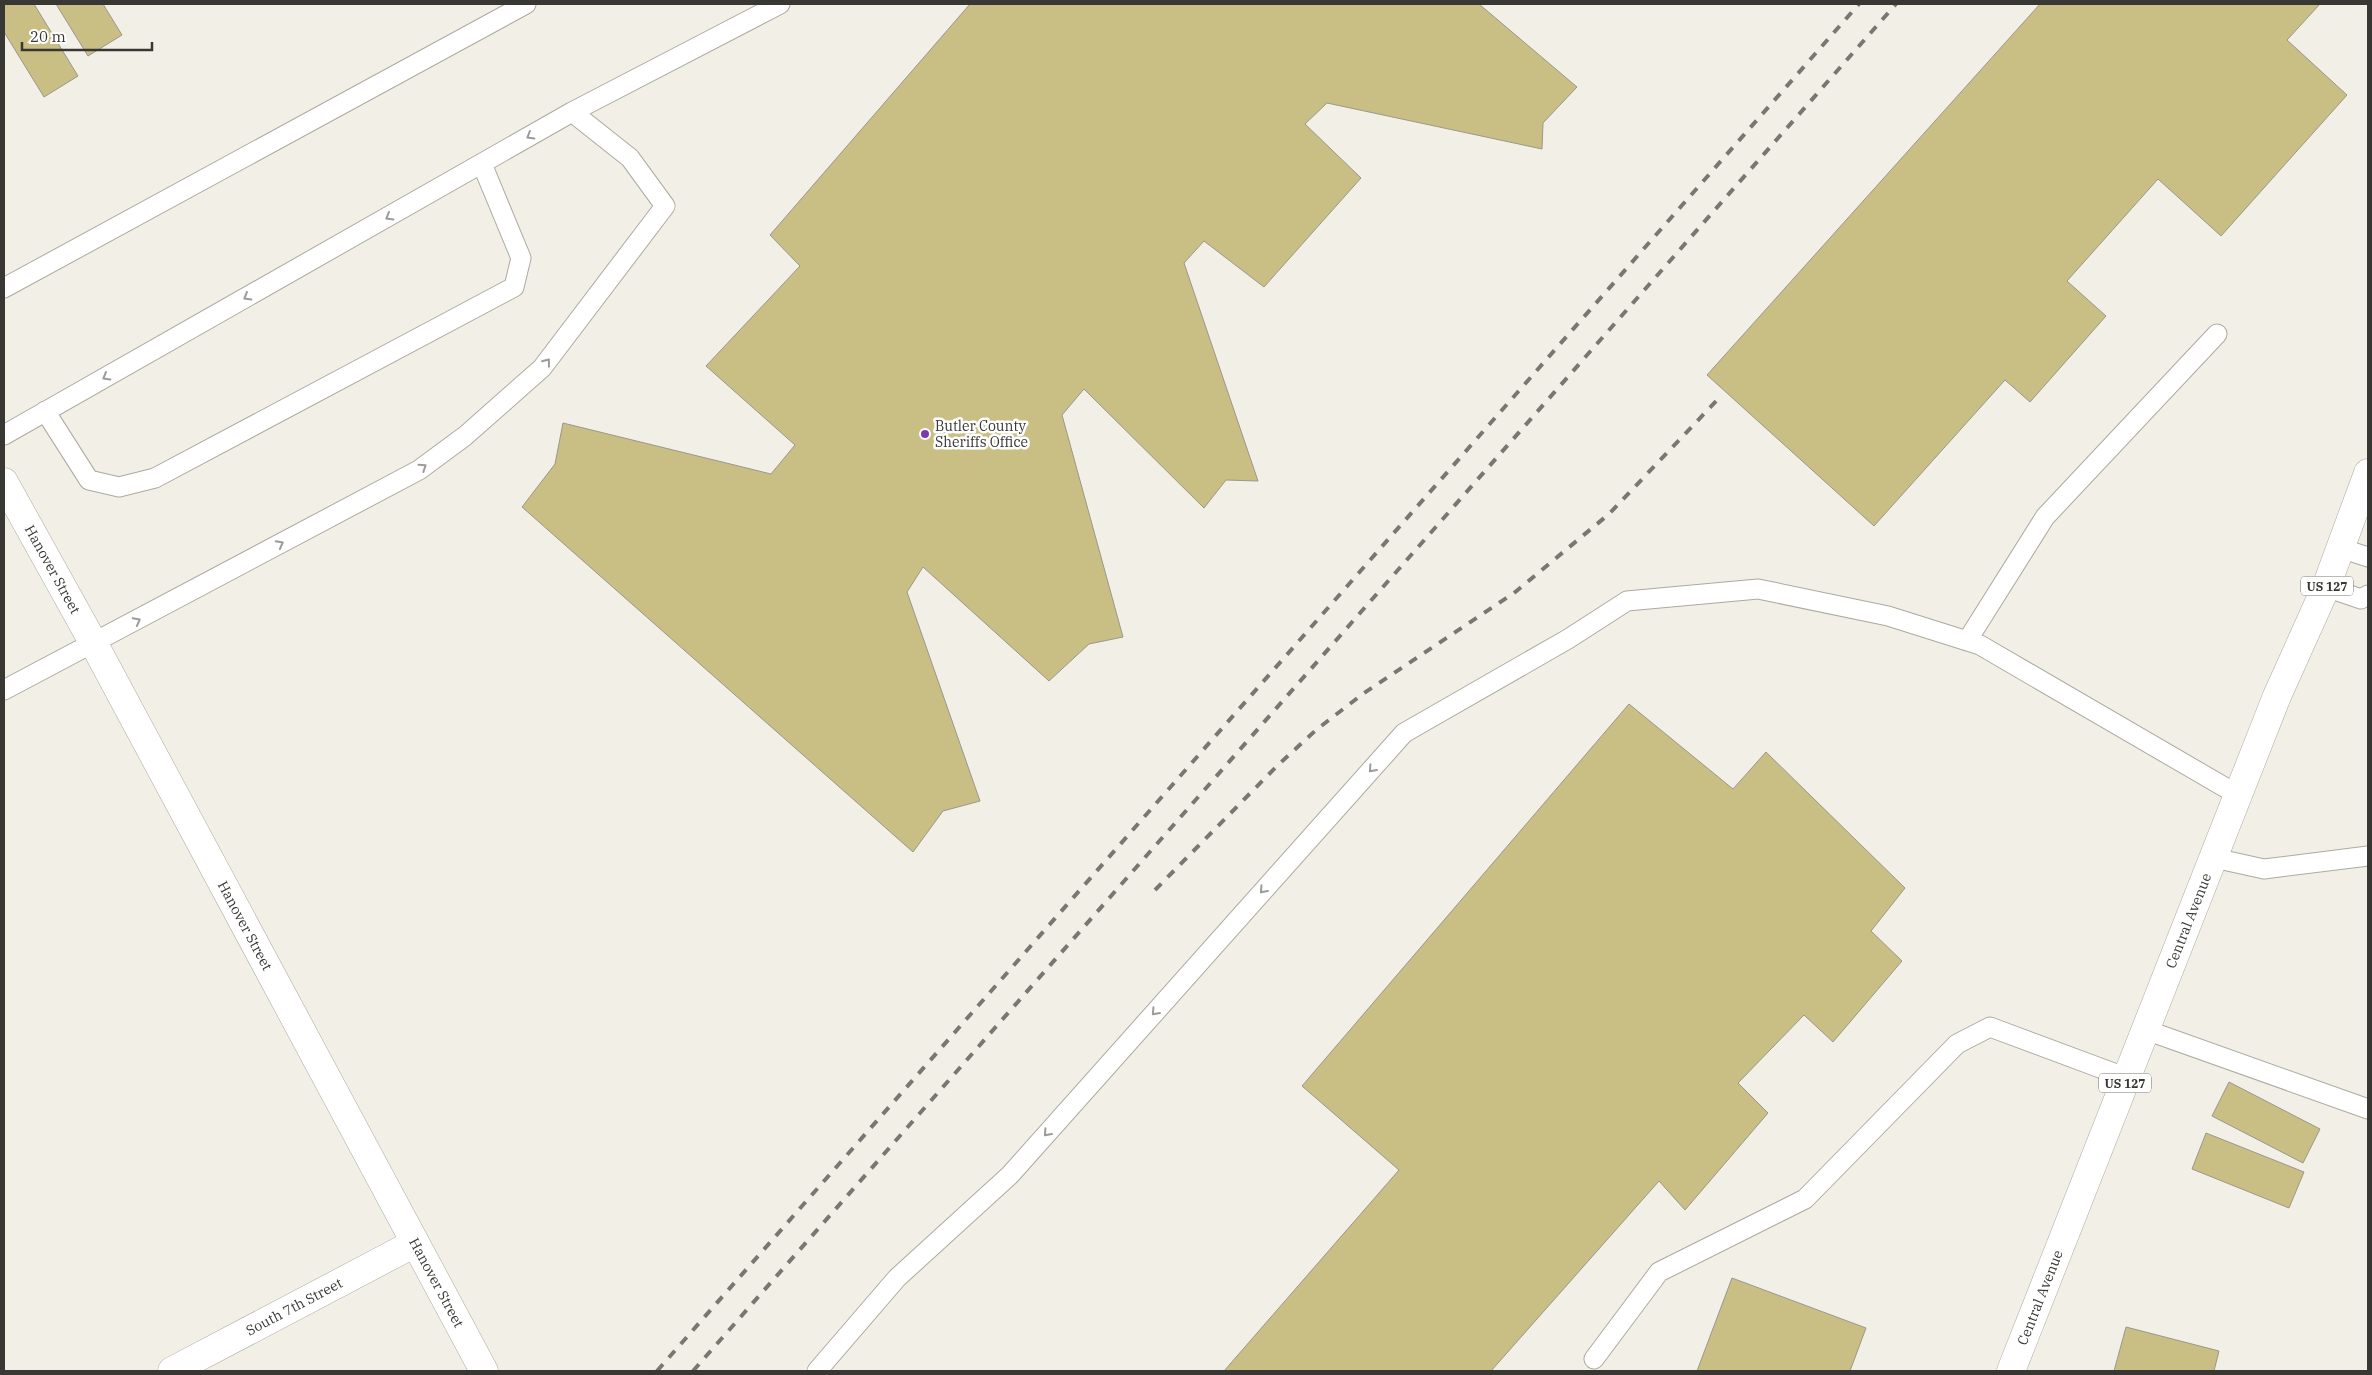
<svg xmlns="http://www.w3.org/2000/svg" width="2372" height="1375" viewBox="0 0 2372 1375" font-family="'IBM Plex Serif',serif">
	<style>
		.building { fill: #c9be83; stroke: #99988e }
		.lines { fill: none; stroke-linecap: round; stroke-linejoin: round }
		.service-casing { stroke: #acaaa0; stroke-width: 21 }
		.minor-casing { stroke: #acaaa0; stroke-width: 29 }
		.tertiary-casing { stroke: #acaaa0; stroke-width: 29 }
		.primary-casing { stroke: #acaaa0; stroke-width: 29 }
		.service { stroke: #fff; stroke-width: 19 }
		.minor { stroke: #fff; stroke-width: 28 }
		.tertiary { stroke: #fff; stroke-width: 28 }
		.primary { stroke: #fff; stroke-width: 28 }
		.rail { stroke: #797772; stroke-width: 4; stroke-dasharray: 9 9; stroke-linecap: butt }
		.oneway { stroke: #9c9b9a }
		.poi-dot { fill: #7f39ac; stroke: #fff; stroke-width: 2 }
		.labels { text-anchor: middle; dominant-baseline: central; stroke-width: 5; stroke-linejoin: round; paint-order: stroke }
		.shield { fill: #fff; stroke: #747371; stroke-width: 1 }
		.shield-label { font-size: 12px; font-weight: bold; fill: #383734 }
		.poi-label { font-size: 14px; fill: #383734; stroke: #fff; text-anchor: start }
		.street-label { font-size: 14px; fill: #383734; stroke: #fff }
	</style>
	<rect width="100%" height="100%" fill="#f2f0e6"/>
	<path class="building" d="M4,4h30l44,72 -34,21 -40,-65z
		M56,4h47l19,31 -34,21z
		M970,4h509l98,83 -34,36 -1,26 -215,-46 -22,21 56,54 -97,109 -60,-46 -20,22 74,218 -32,-1 -22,28 -120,-119 -22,26 61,222 -34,7 -40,37 -126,-114 -16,25 73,209 -37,10 -30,41 -391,-345 33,-43 8,-41 208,51 24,-29 -89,-79 94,-100 -30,-31z
		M2040,4h280l-33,36 60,55 -126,141 -63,-57 -91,102 39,35 -76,86 -25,-22 -131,146 -167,-151z
		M1629,704l104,85 33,-37 139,136 -34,43 31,30 -69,81 -29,-27 -66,68 30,30 -83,97 -26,-29 -168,190h-267l175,-201 -97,-84z
		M2229,1082l91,47 -17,34 -91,-47z
		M2206,1133l98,39 -15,36 -97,-39z
		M1732,1278l134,50 -16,43h-153z
		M2126,1327l93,24 -5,20h-100z"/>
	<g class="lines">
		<defs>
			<path id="service" d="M4,288l522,-284
				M45,411l44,69 30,7 36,-9 359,-191 7,-29 -39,-94
				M4,435l568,-323 208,-108
				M2340,548l28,9
				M2326,587l35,12 7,-4
				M1967,641l78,-124 172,-183
				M4,690l415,-220 46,-34 77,-68 123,-162 -35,-48 -58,-46
				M2214,858l50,11 104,-13
				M2146,1030l222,79
				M1594,1359l65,-87 146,-73 152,-155 33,-17 137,51
				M817,1371l80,-93 113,-103 394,-442 164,-94 59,-38 131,-12 130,27 92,29 258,150"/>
			<g id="minor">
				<path id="s1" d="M172,1371l243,-128"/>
			</g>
			<g id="tertiary">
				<path id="s2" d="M4,482l90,162 390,727"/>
			</g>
			<g id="primary">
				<path id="s3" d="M2011,1371l266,-675 49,-109 42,-114"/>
			</g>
		</defs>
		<use href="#service" class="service-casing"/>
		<use href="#minor" class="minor-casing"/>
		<use href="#tertiary" class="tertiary-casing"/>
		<use href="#primary" class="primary-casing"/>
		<use href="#service" class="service"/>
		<use href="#minor" class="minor"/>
		<use href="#tertiary" class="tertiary"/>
		<use href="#primary" class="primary"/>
		<path class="rail" d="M1155,890l122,-124 39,-36 48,-37 150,-100 95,-79 112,-118
			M657,1371l1202,-1367
			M693,1371l1203,-1367"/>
	</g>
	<defs><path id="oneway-chevron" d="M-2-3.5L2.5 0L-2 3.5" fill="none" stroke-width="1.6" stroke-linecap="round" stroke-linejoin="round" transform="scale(1.25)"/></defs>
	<g class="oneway">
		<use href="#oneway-chevron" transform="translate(530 136) rotate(150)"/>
		<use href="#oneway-chevron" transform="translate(389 217) rotate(150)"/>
		<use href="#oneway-chevron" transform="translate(247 297) rotate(150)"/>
		<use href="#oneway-chevron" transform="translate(547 362) rotate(-52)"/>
		<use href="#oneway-chevron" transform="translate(106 377) rotate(150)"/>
		<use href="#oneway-chevron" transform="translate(423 467) rotate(-34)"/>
		<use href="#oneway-chevron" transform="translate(280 544) rotate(-28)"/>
		<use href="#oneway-chevron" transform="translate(137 621) rotate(-28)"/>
		<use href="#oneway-chevron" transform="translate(1372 769) rotate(132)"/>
		<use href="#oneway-chevron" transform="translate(1263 890) rotate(132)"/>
		<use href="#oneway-chevron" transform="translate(1155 1012) rotate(132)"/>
		<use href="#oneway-chevron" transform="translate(1047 1133) rotate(132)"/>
	</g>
	<circle class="poi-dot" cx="925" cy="434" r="5"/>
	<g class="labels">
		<g class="shield">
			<rect x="2301" y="576.5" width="52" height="19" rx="4"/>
			<rect x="2099" y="1073.5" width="52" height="19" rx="4"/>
		</g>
		<g class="shield-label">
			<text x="2327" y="586">US 127</text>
			<text x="2125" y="1083">US 127</text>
		</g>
		<g class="poi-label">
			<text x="935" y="426">Butler County<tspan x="935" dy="16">Sheriffs Office</tspan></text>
		</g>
		<g class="street-label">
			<text stroke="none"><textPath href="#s2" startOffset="100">Hanover Street</textPath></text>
			<text stroke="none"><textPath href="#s3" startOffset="484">Central Avenue</textPath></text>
			<text stroke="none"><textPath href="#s2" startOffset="505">Hanover Street</textPath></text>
			<text stroke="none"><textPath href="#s2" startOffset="910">Hanover Street</textPath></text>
			<text stroke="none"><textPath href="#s3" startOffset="79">Central Avenue</textPath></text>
			<text stroke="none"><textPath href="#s1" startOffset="138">South 7th Street</textPath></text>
		</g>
	</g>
	<rect width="2372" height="1375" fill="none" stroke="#383734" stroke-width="10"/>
	<path d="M22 42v8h130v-8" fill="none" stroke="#383734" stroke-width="2.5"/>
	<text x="30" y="42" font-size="15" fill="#383734" stroke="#ffffff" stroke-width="4" paint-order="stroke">20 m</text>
</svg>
